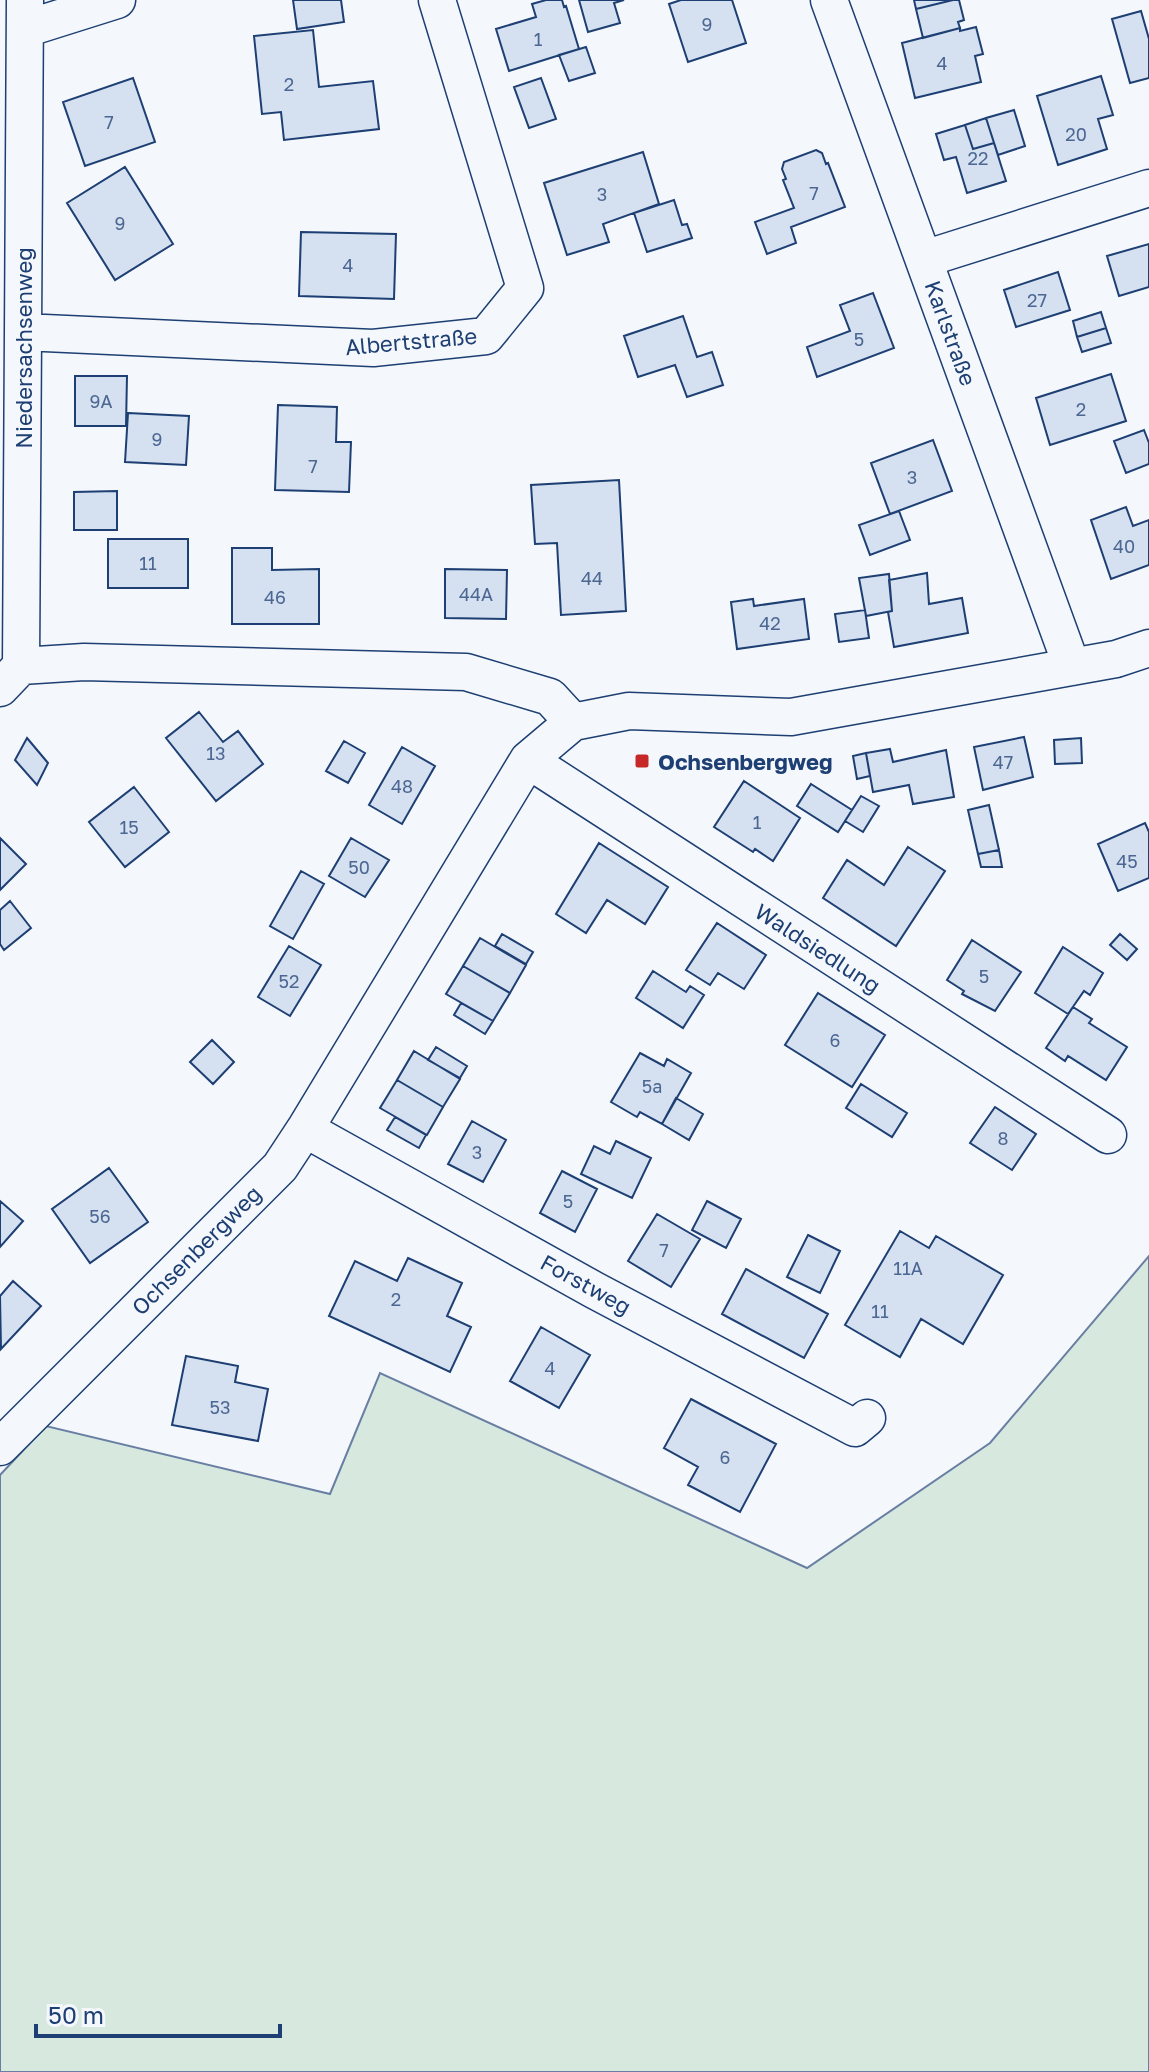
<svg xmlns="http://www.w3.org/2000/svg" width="1149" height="2072" viewBox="0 0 1149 2072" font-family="'Golos Text',sans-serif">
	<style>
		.green { fill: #d7e8df; stroke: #687fa3; stroke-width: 2 }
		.building { fill: #d5e0f0; stroke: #1d3f73; stroke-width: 2 }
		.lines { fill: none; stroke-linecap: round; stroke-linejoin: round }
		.minor-casing { stroke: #1d3f73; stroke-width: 39 }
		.minor { stroke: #f4f7fb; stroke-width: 36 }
		.poi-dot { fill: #c62828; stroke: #f4f7fb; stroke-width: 3 }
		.labels { text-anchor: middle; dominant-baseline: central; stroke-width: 6; stroke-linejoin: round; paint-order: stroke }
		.number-label { font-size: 18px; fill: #4b6792 }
		.street-label { font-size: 22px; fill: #1d3f73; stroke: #f4f7fb }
		.poi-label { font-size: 22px; font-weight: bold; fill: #1d3f73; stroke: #f4f7fb; text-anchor: start }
	</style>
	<rect width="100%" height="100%" fill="#f4f7fb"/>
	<path class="green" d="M1149,1256v816h-1149v-597l46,-49 284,68 50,-121 427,195 183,-125z"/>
	<path class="building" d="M293,0h48l3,22 -47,7z
		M546,0h16l2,7 2,-1 13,43 -70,22 -13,-42 40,-12 -4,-13z
		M579,0h45l-10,3 6,20 -32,9z
		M681,0h51l14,43 -58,19 -19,-58z
		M914,0h39l-37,9z
		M953,0h6l5,20 -6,2 2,6 -37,10 -7,-29z
		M1141,11l8,28v39l-19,5 -18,-64z
		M976,27l7,27 -8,2 6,26 -66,16 -13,-55 58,-15v3z
		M313,30l6,57 54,-6 6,48 -95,11 -3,-28 -19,2 -8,-78z
		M586,47l9,26 -26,8 -10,-26z
		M1101,76l12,39 -15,4 9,30 -49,16 -21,-69z
		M133,78l22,64 -70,24 -22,-64z
		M541,78l15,41 -27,9 -15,-41z
		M1014,110l11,36 -27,9 -12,-37z
		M986,118l8,25 -21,6 -8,-24z
		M965,125l8,24 21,-6 12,38 -39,12 -11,-36 -12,3 -8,-26z
		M816,150l6,3 4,11 2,-1 17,44 -54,20 5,16 -29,11 -12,-32 39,-14 -11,-28 3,-1 -4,-10 2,-7z
		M643,152l16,52 -56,20 6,18 -42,13 -23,-72z
		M125,167l48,77 -58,36 -48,-77z
		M674,200l8,25 5,-1 5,14 -45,14 -13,-39z
		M301,232l95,2 -2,65 -95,-3z
		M1149,244v43l-30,9 -12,-40z
		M1058,272l12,38 -54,17 -12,-37z
		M873,293l21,55 -77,29 -10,-30 43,-16 -10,-26z
		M1101,312l5,16 -29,9 -4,-16z
		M683,316l14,41 15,-5 11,33 -36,12 -12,-32 -37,12 -14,-41z
		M1106,328l5,15 -29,9 -5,-15z
		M1111,374l15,47 -76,24 -14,-47z
		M75,376h52l-1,50h-51z
		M278,405l59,2 -1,35h15l-2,50 -74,-2z
		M128,413l61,3 -3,49 -61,-3z
		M1144,430l5,13v21l-23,9 -12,-32z
		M933,440l19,51 -62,23 -19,-51z
		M619,480l7,131 -65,4 -4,-72 -22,1 -4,-59z
		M117,491v39h-43v-38z
		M1126,507l7,19 16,-6v45l-38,14 -20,-59z
		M899,511l11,29 -40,15 -11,-30z
		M108,539h80v49h-80z
		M232,548h40v22l47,-1v55h-87z
		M445,569l62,1 -1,49 -61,-1z
		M927,573l2,31 33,-6 6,35 -74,14 -6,-35 4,-1 -3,-31z
		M889,574l3,37 -26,5 -7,-38z
		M753,599l1,7 50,-7 5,40 -72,10 -6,-47z
		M865,610l4,28 -30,4 -4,-28z
		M199,712l24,30 15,-11 25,33 -47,37 -50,-63z
		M1024,737l9,40 -50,13 -9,-43z
		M27,738l21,25 -11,22 -22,-25z
		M1081,738l1,25 -27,1 -1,-24z
		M344,741l21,12 -17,30 -22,-12z
		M402,747l33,19 -33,58 -33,-19z
		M890,749l3,13 53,-12 8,47 -41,7 -4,-19 -36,7 -7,-39z
		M866,753l4,23 -13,3 -4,-23z
		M744,781l56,37 -27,43 -18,-12 -2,3 -39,-25z
		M811,784l41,26 -14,22 -41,-26z
		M134,787l35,45 -44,35 -36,-45z
		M861,796l18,10 -16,26 -18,-11z
		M989,805l10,45 -21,4 -10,-44z
		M1145,823l4,9v46l-31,13 -20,-47z
		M0,838l26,26 -26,26z
		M351,838l38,22 -24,37 -36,-21z
		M599,843l69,44 -23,37 -38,-24 -21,33 -30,-19z
		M908,847l37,24 -49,75 -73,-48 24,-38 37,25z
		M999,850l3,17h-21l-3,-13z
		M301,871l23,13 -31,55 -23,-13z
		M10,901l21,27 -27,22 -4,-6v-34z
		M717,923l49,32 -22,34 -26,-16 -8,12 -24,-15z
		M502,934l31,18 -7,12 -31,-18z
		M1120,934l17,15 -10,11 -17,-15z
		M480,938l46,27 -16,28 -47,-27z
		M972,940l49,32 -26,39 -33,-17 2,-3 -17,-11z
		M289,946l32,19 -31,51 -32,-19z
		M1063,947l40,26 -13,22 -6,-4 -16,23 -33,-21z
		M463,966l47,27 -17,28 -47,-27z
		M653,971l33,21 4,-6 14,9 -21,33 -47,-30z
		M818,993l67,42 -33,52 -67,-42z
		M461,1003l32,18 -8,13 -31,-19z
		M1073,1007l19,12 -3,4 38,24 -21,33 -38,-24 -3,5 -19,-13z
		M212,1040l22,22 -21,22 -23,-22z
		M436,1047l31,19 -7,12 -32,-18z
		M414,1051l46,28 -17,28 -46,-27z
		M640,1053l24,13 3,-7 24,14 -29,51 -22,-12 -3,5 -26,-15z
		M397,1080l46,27 -16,28 -47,-27z
		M861,1084l46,29 -15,24 -46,-29z
		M676,1098l27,16 -14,26 -27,-16z
		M995,1107l41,27 -24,36 -42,-27z
		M395,1117l31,18 -7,13 -32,-18z
		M472,1121l34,19 -23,42 -35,-18z
		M616,1141l35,17 -19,40 -51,-24 13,-28 16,8z
		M109,1168l39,54 -58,41 -38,-54z
		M562,1171l35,18 -22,43 -35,-19z
		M0,1201l23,20 -23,26z
		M707,1201l34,18 -15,29 -34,-18z
		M657,1214l43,25 -29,48 -43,-26z
		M900,1231l29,17 7,-12 67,39 -40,69 -42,-25 -21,38 -55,-32z
		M808,1235l32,16 -20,42 -33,-16z
		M408,1258l54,25 -15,33 24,11 -21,45 -121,-56 26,-55 42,20z
		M746,1269l82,45 -24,44 -82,-44z
		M13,1281l28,25 -40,43 -1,-53z
		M541,1327l49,28 -31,53 -49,-27z
		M186,1356l52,10 -3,16 33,7 -10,52 -86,-16z
		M691,1399l85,45 -36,68 -52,-27 10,-18 -34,-19z"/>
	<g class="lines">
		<defs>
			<path id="minor" d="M829,0l243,667
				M25,29l92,-29
				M924,259l225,-71
				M23,332l350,16 113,-12 39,-48 -88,-288
				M21,666l63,-4 382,10 84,25 23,25
				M0,688l21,-22 4,-666
				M528,760l580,375
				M305,1129l289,161 261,138 12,-10
				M0,1447l280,-280 25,-38 223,-369 45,-38 56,-11 162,6 325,-58 33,-11"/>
		</defs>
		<use href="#minor" class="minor-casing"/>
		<use href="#minor" class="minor"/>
	</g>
	<rect class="poi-dot" x="634" y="753" width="16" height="16" rx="4"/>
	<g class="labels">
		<g class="number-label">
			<text x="707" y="24">9</text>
			<text x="538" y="39">1</text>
			<text x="942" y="63">4</text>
			<text x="289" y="84">2</text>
			<text x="109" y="122">7</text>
			<text x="1076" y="134">20</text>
			<text x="978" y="158">22</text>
			<text x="814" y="193">7</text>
			<text x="602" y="194">3</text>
			<text x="120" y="223">9</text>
			<text x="348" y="265">4</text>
			<text x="1037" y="300">27</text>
			<text x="859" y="339">5</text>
			<text x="101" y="401">9A</text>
			<text x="1081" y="409">2</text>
			<text x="157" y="439">9</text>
			<text x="313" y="466">7</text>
			<text x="912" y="477">3</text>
			<text x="1124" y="546">40</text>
			<text x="148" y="563">11</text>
			<text x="592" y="578">44</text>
			<text x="476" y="594">44A</text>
			<text x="275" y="597">46</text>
			<text x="770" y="623">42</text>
			<text x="216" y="753">13</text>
			<text x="1003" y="762">47</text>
			<text x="402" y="786">48</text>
			<text x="757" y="822">1</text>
			<text x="129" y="827">15</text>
			<text x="1127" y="861">45</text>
			<text x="359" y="867">50</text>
			<text x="984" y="976">5</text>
			<text x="289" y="981">52</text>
			<text x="835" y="1040">6</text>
			<text x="652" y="1086">5a</text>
			<text x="1003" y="1138">8</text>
			<text x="477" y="1152">3</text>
			<text x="568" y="1201">5</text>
			<text x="100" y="1216">56</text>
			<text x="664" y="1250">7</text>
			<text x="908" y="1268">11A</text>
			<text x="396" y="1299">2</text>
			<text x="880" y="1311">11</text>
			<text x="550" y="1368">4</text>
			<text x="220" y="1407">53</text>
			<text x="725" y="1457">6</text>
		</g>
		<g class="street-label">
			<text transform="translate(951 333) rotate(70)">Karlstraße</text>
			<text transform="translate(411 341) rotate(-5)">Albertstraße</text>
			<text transform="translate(23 348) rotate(-90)">Niedersachsenweg</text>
			<text transform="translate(818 948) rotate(33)">Waldsiedlung</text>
			<text transform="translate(196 1250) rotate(-45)">Ochsenbergweg</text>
			<text transform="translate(586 1284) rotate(29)">Forstweg</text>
		</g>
		<g class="poi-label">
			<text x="658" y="761">Ochsenbergweg</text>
		</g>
	</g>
	<path d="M36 2024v12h244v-12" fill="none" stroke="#1d3f73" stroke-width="4"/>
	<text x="48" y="2024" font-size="24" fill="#1d3f73" stroke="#f4f7fb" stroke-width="6" paint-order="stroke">50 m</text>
</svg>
